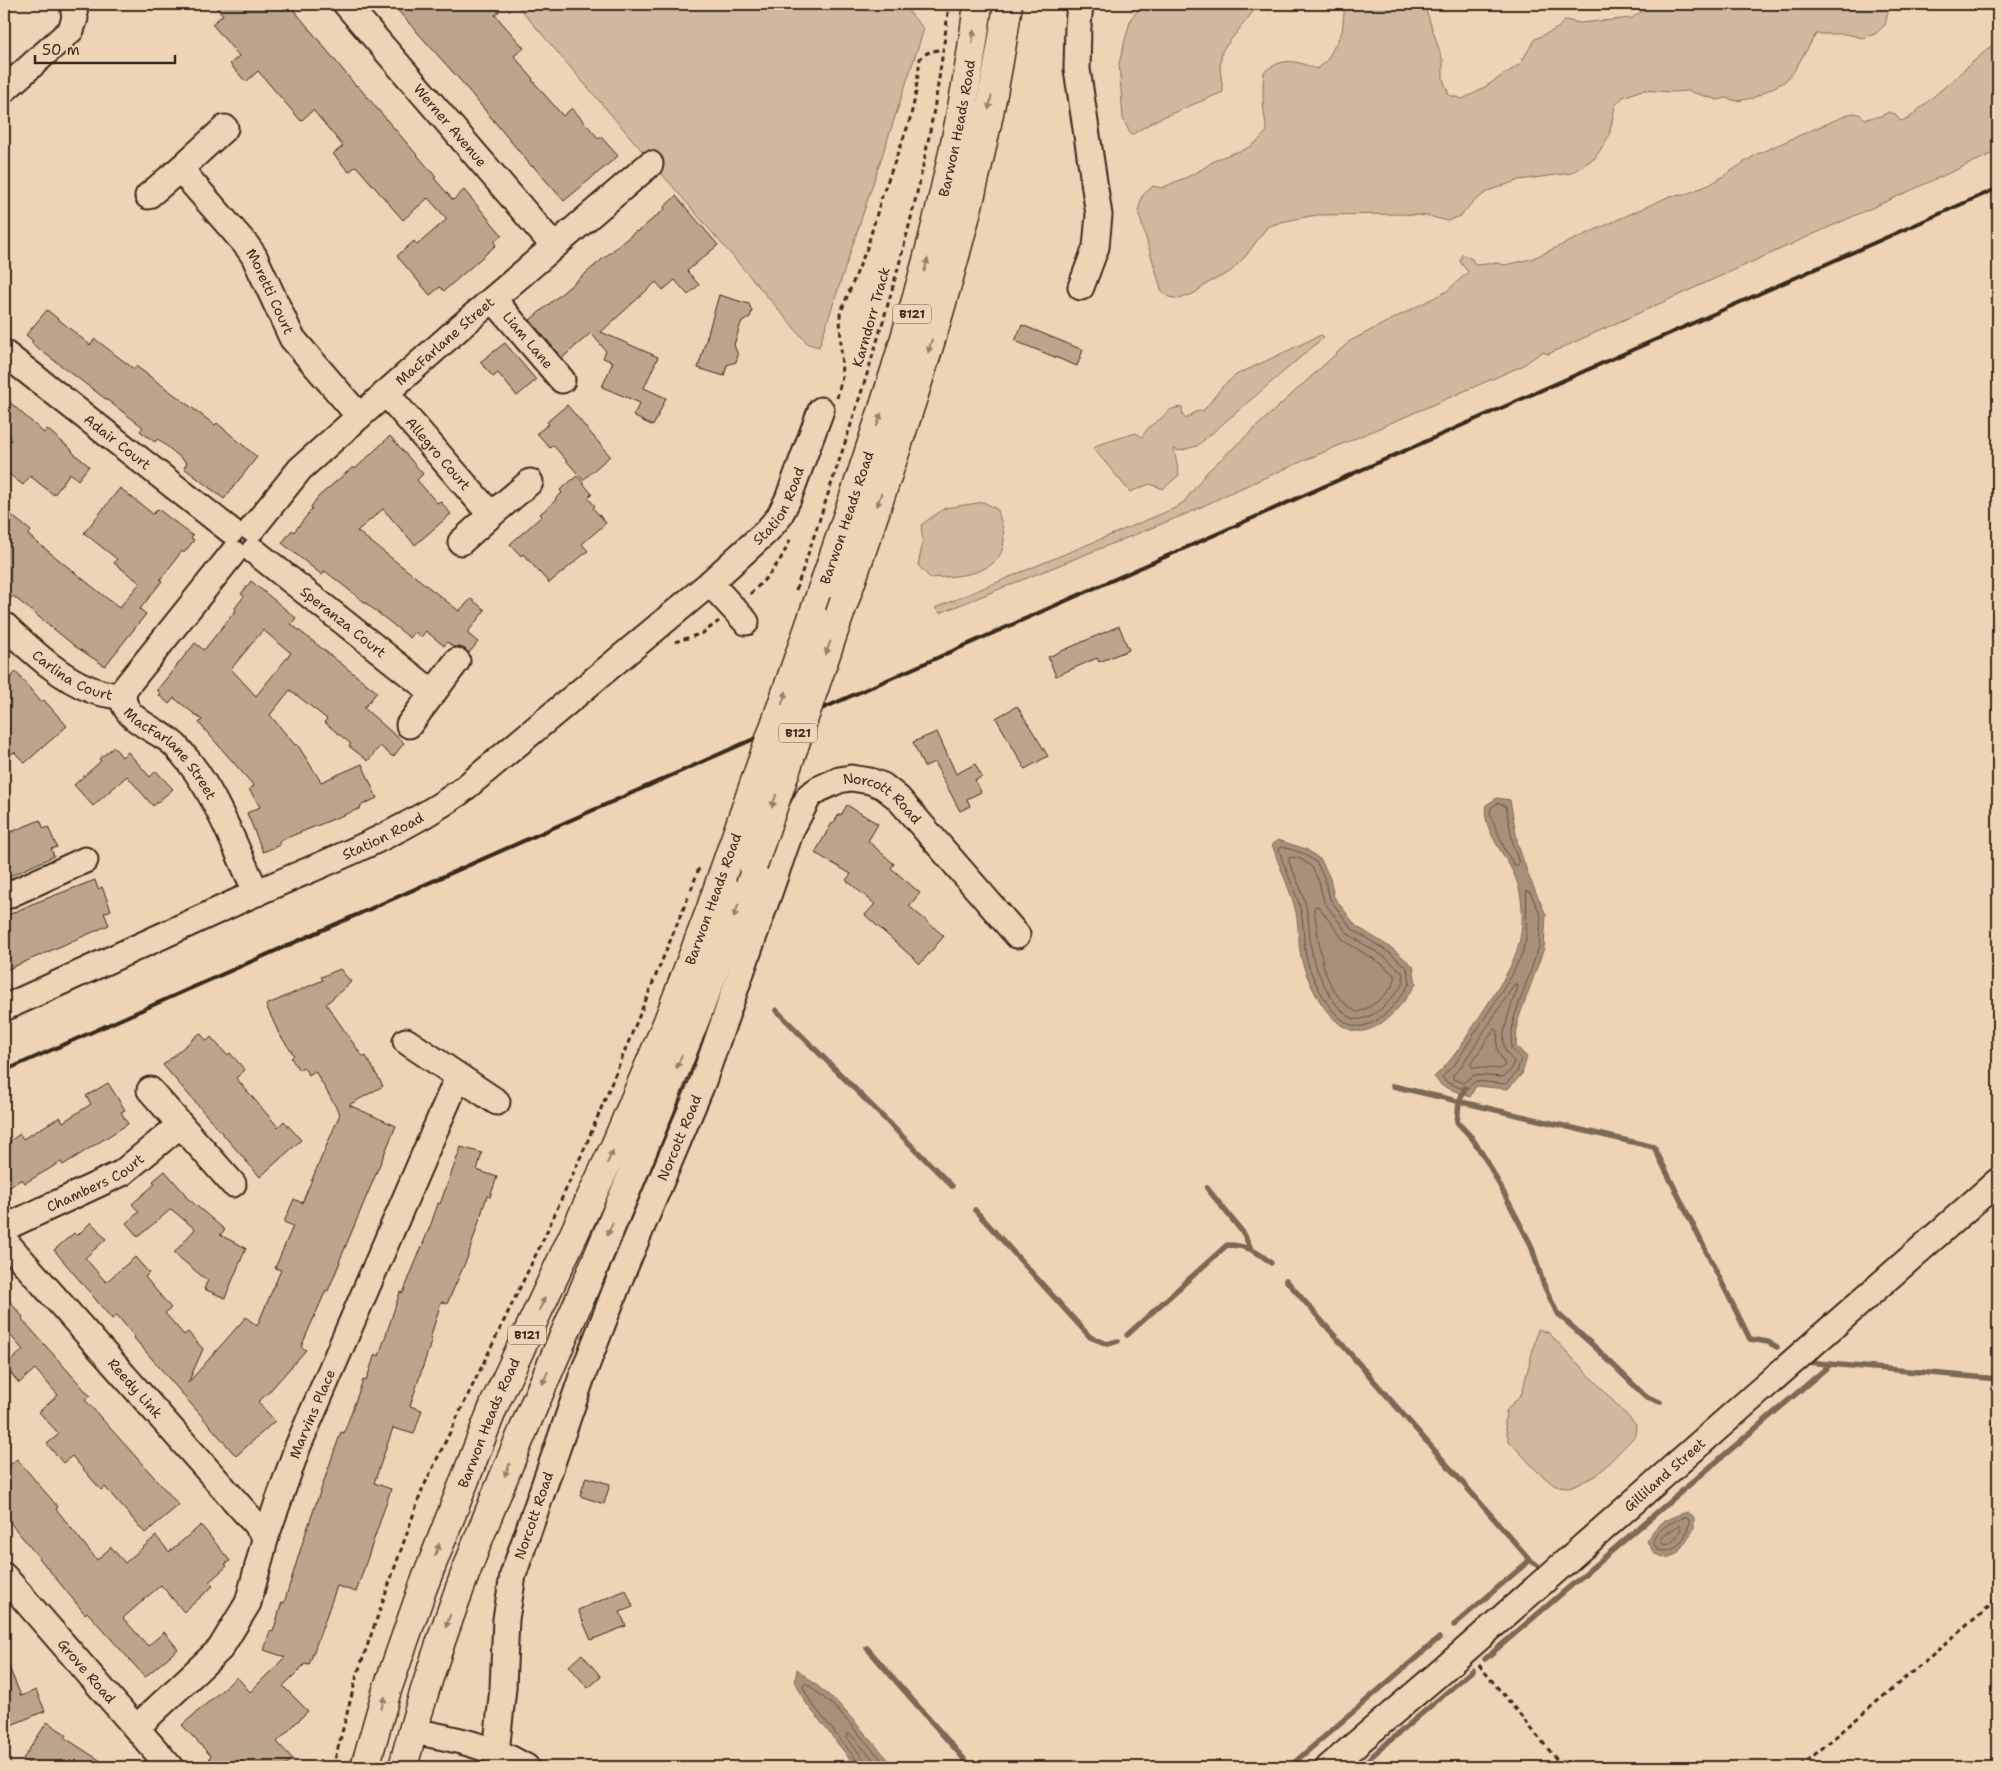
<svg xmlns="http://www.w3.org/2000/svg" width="2002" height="1771" viewBox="0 0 2002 1771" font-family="'Shantell Sans',sans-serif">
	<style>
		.green { fill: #d0b89c; stroke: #86715d }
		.water { fill: #a7917a; stroke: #7c6855 }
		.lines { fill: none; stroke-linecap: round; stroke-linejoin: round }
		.shore { stroke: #665343; stroke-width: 1 }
		.stream { stroke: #7c6855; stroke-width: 5.5 }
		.building { fill: #bca58b; stroke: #3b2a1e; fill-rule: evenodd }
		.minor-casing { stroke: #3b2a1e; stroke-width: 29 }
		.major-casing { stroke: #3b2a1e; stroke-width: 31 }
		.path { stroke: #3b2a1e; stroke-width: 3; stroke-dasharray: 5 4; stroke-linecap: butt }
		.minor { stroke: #eed4b5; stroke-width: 25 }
		.major { stroke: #eed4b5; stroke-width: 28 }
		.rail { stroke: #3b2a1e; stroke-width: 4 }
		.major-bridge-casing { stroke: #3b2a1e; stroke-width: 31; stroke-linecap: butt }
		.path-bridge { stroke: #3b2a1e; stroke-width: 3; stroke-dasharray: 5 4; stroke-linecap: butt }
		.major-bridge { stroke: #eed4b5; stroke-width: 28 }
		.oneway { fill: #947f6a }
		.labels { text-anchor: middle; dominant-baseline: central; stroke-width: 4; stroke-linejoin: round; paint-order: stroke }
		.shield { fill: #eed4b5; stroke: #715d4b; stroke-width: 1 }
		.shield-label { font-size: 12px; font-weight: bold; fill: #3b2a1e }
		.street-label { font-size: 14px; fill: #3b2a1e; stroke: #eed4b5 }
	</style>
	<rect width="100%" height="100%" fill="#eed4b5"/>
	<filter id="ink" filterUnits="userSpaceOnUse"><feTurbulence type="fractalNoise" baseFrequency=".02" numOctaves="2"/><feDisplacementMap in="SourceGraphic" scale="10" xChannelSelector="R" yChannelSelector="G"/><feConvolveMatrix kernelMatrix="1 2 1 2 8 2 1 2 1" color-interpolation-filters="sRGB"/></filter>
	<g filter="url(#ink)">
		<path class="green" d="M516,4h386l22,25 -105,318 -11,-3z
			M1144,4h115l-37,47 -2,17 3,24 -67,28 -25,15 -8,-16 -4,-56 12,-45z
			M1345,4h79l19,57v18l6,16 13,4 15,-7 43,-28 15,-25 23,-11 7,-8 15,3 52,-5 20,-14h238l-5,21 -10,9 -12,4 -17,-4h-30l-22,37 -10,11 -31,16 -16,3 -11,-3 -8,2 -30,-9 -15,1 -31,-2 -19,7 -8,9 -6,30 -14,22 -24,15 -52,7 -31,11 -17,13 -10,12 -14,5 -18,-5 -27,-2 -86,1 -35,7 -14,5 -22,30 -15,15 -22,11 -13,10 -15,6 -11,-2 -7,-5 -24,-81 4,-15 11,-10 9,2c11,-6 23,-9 35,-16 8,-4 15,-11 23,-14 22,-9 31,-7 47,-27 -4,-19 -5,-39 -3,-59 21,-16 30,-11 53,-3l9,-7 16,-30z
			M1998,40v111l-450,203 -6,-2 -20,14 -290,126 -41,20 -251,101 -5,-5 238,-99 11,-7 23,-30 143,-131 97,-50 21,-19 -8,-10 2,-8 10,5 3,6 22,-2 8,2 26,-6 139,-63 14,-1 27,-11 46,-30 92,-40c8,-2 10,-1 16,5l16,-3 8,-4 6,2 5,7 8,-2z
			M1321,335l3,2 -127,109 -18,5 -5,-2 5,26 -16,14 -13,-5 -20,8 -36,-43 3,-4 39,-12 6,4c7,-11 8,-11 18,-18 11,-8 6,-10 22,-12l1,9 3,3 9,-7 9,-2 18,-23 14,-12z
			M984,502l14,8c2,9 6,20 6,30 -2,36 -46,36 -74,38l-12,-13 5,-23 -2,-17 24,-17z
			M1538,1329l11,4 87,92 -1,11 -39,40 -26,11 -15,-1 -18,-15 -28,-30 -4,-16 1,-14 16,-18z"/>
		<path class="water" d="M1497,798l13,2 8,45 11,32 17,38 -2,33 -27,75 -1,23 11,11 -5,17 -14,15 -32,-3 -6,11 -28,-11 -8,-9c21,-19 31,-38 46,-61 23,-36 45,-63 42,-108 -1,-12 -3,-23 -8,-34 -9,-19 -33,-47 -28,-69z
			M1278,840l28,9 15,11 9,18 4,19 22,29 37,23 20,17 3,18c-12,18 -30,43 -53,47 -31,5 -57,-50 -62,-74 -3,-14 -2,-30 -5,-45 -6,-24 -17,-45 -24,-68z
			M1688,1512l6,5v12l-17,25 -11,4 -11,-4 -8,-12c6,-17 23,-26 41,-30z
			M797,1669l41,34 57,64h-39l-50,-64 -11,-22z"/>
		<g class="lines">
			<path class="shore" d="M1498,803l8,3 7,39 6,18 -2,3 -3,-1 -9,-15 -15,-36 1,-6z
				M1283,847l20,6 14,10 8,17 5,19 22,30 38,24 17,15 3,15c-11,17 -26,38 -47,43 -28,6 -52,-49 -57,-69 -3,-15 -2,-31 -5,-46 -5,-21 -16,-40 -22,-61l1,-2z
				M1291,857l10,2 11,8 7,15 5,20 24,32 38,24 16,14 2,10c-10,14 -24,33 -43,37 -22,5 -46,-49 -49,-66 -3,-13 -2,-28 -5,-41 -3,-18 -11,-34 -18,-50v-4z
				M1527,891l3,1 11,24 -2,31 -26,74 -2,27 10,11 -4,13 -11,12 -31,-3 -9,9 -20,-8 -4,-5 13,-13 56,-87 11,-23 4,-16z
				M1316,906l3,1 25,34 38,23 13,12c2,13 -26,34 -38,36 -38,-20 -36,-67 -43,-103z
				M1516,983l2,4c-5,14 -20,50 -12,65 2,3 5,6 8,9l-2,8 -9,8 -29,-2 -11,8 -10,-4v-4l7,-7z
				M1495,1029l3,2 -1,18 8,16 -5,4 -28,-2 -1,-3z
				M1686,1517l3,3c0,16 -14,36 -31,30l-5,-8c3,-13 21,-22 33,-25z
				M1679,1525l2,4c-4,7 -9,18 -19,15l-1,-5z
				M859,1767l-1,-5 -48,-61 -7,-14 1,-3h3l27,22 54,61
				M866,1767l-2,-7 -17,-22 1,-4 3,1 29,32"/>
			<path class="stream" d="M776,1010l176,176
				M1393,1086l261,61 96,192 18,3 9,5
				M1465,1088l-6,14 -2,20 15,16 16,25 43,82 12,38 14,30 40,36 48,47 15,6
				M1207,1188l37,46 7,15
				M975,1210l115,127 17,7 11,-3
				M1286,1280l244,280 7,5
				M1127,1335l100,-90c19,0 30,6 44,18
				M1807,1362l191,17
				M1454,1625l76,-65
				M867,1648l104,119
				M1485,1659l346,-295
				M1289,1767l150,-129
				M1359,1767l114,-97"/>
		</g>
		<path class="building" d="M213,4h76l67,82 1,-1 79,92 -2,1 19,22 11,-10 12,14 26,31 -8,7 2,3 -52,46 -4,-4 -10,8 -33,-39 17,-15 3,4 30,-26 -19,-21 -25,22 -47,-54 -7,6 -16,-18 10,-8 -30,-36 -12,11 -43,-50 -12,11 -16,-18 9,-8 -27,-32 11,-9z
			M392,4h100l7,8 -4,3 29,33 -10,8 19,23 -1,1 31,36 9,-8 27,31 2,-2 17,19 -54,45 -31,-35 -1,1 -72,-87z
			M676,196l42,49 -31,26 12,14 -11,10 -13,-15 -12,10 -7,-8 -55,50 57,25 -14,31 22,10 -13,28 -20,-10 7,-13 -38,-16 11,-25 -10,-4 3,-7 -15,-18 -29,25 -32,-38 106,-89 1,1 28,-23 -1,-2z
			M719,295l30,9 3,7 -2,6 -9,6 -7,22 4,10 -2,7 -9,3 -3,11 -26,-8z
			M47,310l43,35 5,-6 39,30 2,-3 79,59 2,-2 40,34 -33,42 -40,-31 3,-5 -29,-24 -3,3 -15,-11 3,-4 -112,-84 2,-2 -7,-6z
			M1022,325l61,25 -6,16 -62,-25z
			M505,343l31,37 -19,16 -19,-23 -5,4 -13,-15z
			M4,397l40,36 3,-4 26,22 -1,1 17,14 -11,14 -8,-7 -16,22 -24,-19 -7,9 -19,-15z
			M567,405l43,51 -27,24 -30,-35 -3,3 -13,-15 12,-9 -2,-2z
			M390,436l33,38 -6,6 20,23 3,-2 11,13 -36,31 -32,-36 -26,22 102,80 12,-12 14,11 -18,23 11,9 -9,11 -4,-4 -6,-2h-6l-6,-5 -3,4 -18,-15 -5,6 -6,-5 -5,6 -85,-67 -3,4 -40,-32 10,-13 2,2 18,-23 -1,-2 7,-10 35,-30 2,2z
			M577,476l15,18 -4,4 7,8 -2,2 13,15 -24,21 6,7 -39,32 -26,-29 -2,2 -11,-12 32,-28 -2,-2 16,-14 -1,-1 7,-6 -2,-3z
			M120,488l33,26 5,-5 35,27 -2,2 3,2 -10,13 -2,-2 -22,29 2,1 -22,28 6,5 -41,52 -29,-19 -63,-51 -9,10v-97l27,22 -3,4 91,73 21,-25 -26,-20 3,-4 -33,-26z
			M251,581l45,37 -5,6 86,68 -13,16 40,35 -11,14 -13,-11 -12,15 -19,-15 2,-2 -27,-22 3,-3 -37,-29 -20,25 25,30 2,-1 24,38 41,-18 15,34 -17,8 1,2 -82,33 1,4 -17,7 -16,-39 13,-6 -11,-18 5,-3 -55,-63 3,-3 -28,-22 -5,6 -10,-9 2,-2 -4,-3 38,-47 9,7 32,-40 -1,-2 9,-12 -3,-2zM263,630l28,23 -35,43 -25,-27z
			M1119,626l10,24 -30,12 -2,-4 -41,18 -8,-19z
			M16,672l25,30 3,-2 23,26 -42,37 -11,-11 -10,9v-78z
			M1017,706l31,50 -23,13 -29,-51z
			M937,732l19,42 19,-10 7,13 -7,3 6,12 -14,7 3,7 -10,5 -26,-49 -10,5 -11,-25z
			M114,747l8,10 6,-5 22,25 6,-6 17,18 -20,17 -26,-30 -34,30 -19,-21 27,-24 -2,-2z
			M847,805l31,19 -10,17 26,23 -3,4 29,25 -11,13 35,30 -24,28 -55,-49 10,-11 -29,-24 5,-6 -36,-21 17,-30 1,1 6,-10 2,1z
			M40,820l4,9 4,-2 9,20 -6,2 3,7 -50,23v-44z
			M95,880l3,9 4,-2 9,23 -7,3 5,12 -105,46v-54l28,-13z
			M340,969l11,13 -25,22 34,49 4,4 2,-1 17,30 -34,19 47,21 -57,136h1l-12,29 -2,-1 -25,57 5,3 -38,43 -10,9 17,19 -39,35 -102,-118 1,-1 -18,-22 -5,4 -58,-69 20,-17 3,3 14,-14 15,17 -21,19 21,24 29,-25 14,16 -4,4 26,31 -6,5 19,22 4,-3 15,17 -15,34 58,-66 11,9 24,-56 -6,-2 18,-42 -9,-4 10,-23 8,4 38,-89 -25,-43 -6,4 -6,-8 -4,3 -8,-12 3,-3 -15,-21 -13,-29 57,-25 -2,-3z
			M200,1033l7,8 4,-4 16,18 3,-2 15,17 -9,8 42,49 6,-6 17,19 -41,37 -97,-112z
			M108,1083l17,27 -4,2 7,12 -65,41 -2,-3 -36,21 -3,-4 -18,12v-46l16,-11 3,5 37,-22 3,5 28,-18 -5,-8z
			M461,1147l21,6 -5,17 20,7 -7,20 -3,-1 -19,60 -21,48 -6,-2 -11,37h2l-22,67 12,4 -8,24 -21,-6 -19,55 17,6 -35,103 -19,-6 -28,79 -4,-1 -22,22 25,25 -31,31 16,17 -10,8h-65l-9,-9 2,-2 -29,-31 55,-48 13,15 35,-35 -21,-7 6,-19 3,1 9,-30 2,1 20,-65 37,-106 3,1 19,-53 3,1 9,-27 4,2 21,-64 3,1 28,-69 7,-21 2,1z
			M165,1171l21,24 -1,1 40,34 -5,5 26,13 -21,50 -21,-9 4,-9 -4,-2 -30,-25 21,-24 -24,-20 -33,28 -12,-14 13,-11 -7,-8 23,-20 -2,-3z
			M4,1295l19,22 -1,2 68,77 -5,4 94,105 -34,28 -40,-46 -4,3 -29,-34 -9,7 -16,-19 12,-10 -20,-22 19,-17 -23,-26 -16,14 -14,-17 18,-16 -19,-22z
			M17,1459l41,48 -2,2 41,51 14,-13 14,16 31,-27 13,16 32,-27 29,36 -5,3 2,2 -18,16 4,4 -29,26 -23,-27 -38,33 25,28 16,-14 14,17 -33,28 -58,-65 -2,2 -81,-99v-45z
			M586,1477l24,7 -6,20 -24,-8z
			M626,1590l7,17 -13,5 6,14 -35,14 -13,-30z
			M582,1654l19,23 -13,11 -19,-22z
			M4,1655l17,41 15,-6 9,21 -41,17z
			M47,1722l20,13 -2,3 45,29h-75l-12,-8z"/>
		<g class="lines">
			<defs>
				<g id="minor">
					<path id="s1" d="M346,4l208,242"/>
					<path d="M1080,4l-2,22 -1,43 22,146 -3,32 -15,40"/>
					<path d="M4,90l67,-60 4,-12 -2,-14"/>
					<path d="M180,169l45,-41"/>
					<path id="s2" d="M148,196l32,-27 67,77 7,10 38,82 67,78"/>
					<path id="s3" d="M493,299l69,81"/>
					<path id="s4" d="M4,353l227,178"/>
					<path id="s5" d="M386,393l105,122 -30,27"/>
					<path d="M491,515l39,-33"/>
					<path id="s6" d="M252,529l48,-60 158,-140 192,-165"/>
					<path id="s7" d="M254,551l179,142"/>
					<path id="s8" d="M233,553l-108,135c-11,28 29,40 45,53 4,3 8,7 11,11 36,41 52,93 76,141"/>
					<path id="s9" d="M710,583l57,-52 12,-14 9,-18 33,-89"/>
					<path id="s10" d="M4,625c26,24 54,52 88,65 10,4 21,5 31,7"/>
					<path d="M409,725l48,-64"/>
					<path d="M4,897l81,-37"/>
					<path id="s11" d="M4,1008c84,-38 168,-77 252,-115 70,-31 142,-57 204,-101l250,-209 36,39"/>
					<path d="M406,1041l91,61"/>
					<path d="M150,1090l83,94"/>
					<path id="s12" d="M4,1228l118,-55 58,-48"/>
					<path id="s13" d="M4,1240l262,296"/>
					<path id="s14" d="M4,1576l166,191"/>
					<path id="s15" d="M136,1728l84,-79 28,-46 18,-67 32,-90 160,-369"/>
					<path d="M412,1731c40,7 79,15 114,36"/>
					<path id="s16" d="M496,1752l7,-64 3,-69 7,-44 70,-201 38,-98 81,-192 89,-254 18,-34 10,-7 20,-9 12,-2 19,3 13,5 15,12 119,137"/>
					<path id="s17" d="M1329,1767l107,-91 562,-495"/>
				</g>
				<g id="major">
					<path d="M844,602c68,-196 135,-391 164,-598"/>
					<path id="s18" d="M813,616c69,-200 140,-401 165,-612"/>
					<path id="s19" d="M365,1767l22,-77 36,-103 72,-184 120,-257 53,-125 42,-110 12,-35"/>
					<path d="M403,1767c42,-163 112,-318 179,-473 61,-142 119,-284 171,-429"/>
				</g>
			</defs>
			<use href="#minor" class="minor-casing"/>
			<use href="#major" class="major-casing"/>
			<path class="path" d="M837,398l5,-21 -2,-63 27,-66 15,-52 27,-73 6,-25 5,-39c6,-8 14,-8 23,-10
				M796,590c50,-151 104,-302 134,-459 8,-42 14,-85 19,-127
				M750,594c17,-16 32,-32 40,-55
				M675,642l28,-9 16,-12
				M1479,1665l84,102
				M333,1767l24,-92 65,-185 121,-250 43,-95 103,-250
				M1800,1767l198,-168"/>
			<use href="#minor" class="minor"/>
			<use href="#major" class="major"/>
			<path class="rail" d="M4,1071l1994,-883"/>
			<defs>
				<path id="major-bridge" d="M753,865l91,-263
					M722,876l91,-260"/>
			</defs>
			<use href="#major-bridge" class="major-bridge-casing"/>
			<path class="path-bridge" d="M691,890l8,-22"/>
			<use href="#major-bridge" class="major-bridge"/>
		</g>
		<defs><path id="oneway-solid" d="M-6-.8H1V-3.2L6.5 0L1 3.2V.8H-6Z" transform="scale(1.25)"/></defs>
		<g class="oneway">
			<use href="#oneway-solid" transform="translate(973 37) rotate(-82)"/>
			<use href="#oneway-solid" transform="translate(990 103) rotate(102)"/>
			<use href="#oneway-solid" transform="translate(926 265) rotate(-75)"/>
			<use href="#oneway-solid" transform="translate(930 346) rotate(106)"/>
			<use href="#oneway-solid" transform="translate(879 420) rotate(-72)"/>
			<use href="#oneway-solid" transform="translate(879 500) rotate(109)"/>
			<use href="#oneway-solid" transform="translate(828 648) rotate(110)"/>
			<use href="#oneway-solid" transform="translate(784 698) rotate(-71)"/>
			<use href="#oneway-solid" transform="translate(774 801) rotate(109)"/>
			<use href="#oneway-solid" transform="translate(736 911) rotate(110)"/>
			<use href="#oneway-solid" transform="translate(679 1062) rotate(112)"/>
			<use href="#oneway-solid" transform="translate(610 1157) rotate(-66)"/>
			<use href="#oneway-solid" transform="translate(610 1229) rotate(113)"/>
			<use href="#oneway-solid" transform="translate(542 1304) rotate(-65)"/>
			<use href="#oneway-solid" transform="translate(545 1378) rotate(113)"/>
			<use href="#oneway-solid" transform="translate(507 1470) rotate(112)"/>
			<use href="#oneway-solid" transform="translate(437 1550) rotate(-69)"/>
			<use href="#oneway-solid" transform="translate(448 1621) rotate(110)"/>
			<use href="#oneway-solid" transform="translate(383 1703) rotate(-74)"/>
		</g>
	</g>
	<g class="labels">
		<g class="shield">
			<rect x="893" y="304.5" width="38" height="19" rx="4"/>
			<rect x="779" y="723.5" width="38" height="19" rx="4"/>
			<rect x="508" y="1325.5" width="38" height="19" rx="4"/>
		</g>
		<g class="shield-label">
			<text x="912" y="314">B121</text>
			<text x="798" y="733">B121</text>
			<text x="527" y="1335">B121</text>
		</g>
		<g class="street-label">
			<text stroke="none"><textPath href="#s1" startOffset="160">Werner Avenue</textPath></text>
			<text stroke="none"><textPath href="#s18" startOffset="509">Barwon Heads Road</textPath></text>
			<text stroke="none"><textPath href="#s2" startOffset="195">Moretti Court</textPath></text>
			<text transform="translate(871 317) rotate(-74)">Karndorr Track</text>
			<text stroke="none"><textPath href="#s3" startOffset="54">Liam Lane</textPath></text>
			<text stroke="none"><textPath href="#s6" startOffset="270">MacFarlane Street</textPath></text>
			<text stroke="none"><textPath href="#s4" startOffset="144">Adair Court</textPath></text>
			<text stroke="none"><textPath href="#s5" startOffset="80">Allegro Court</textPath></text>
			<text stroke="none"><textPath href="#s9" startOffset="105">Station Road</textPath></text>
			<text stroke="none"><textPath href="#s18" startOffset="104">Barwon Heads Road</textPath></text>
			<text stroke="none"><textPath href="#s7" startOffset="114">Speranza Court</textPath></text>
			<text stroke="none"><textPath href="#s10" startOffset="86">Carlina Court</textPath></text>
			<text stroke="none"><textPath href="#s8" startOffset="258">MacFarlane Street</textPath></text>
			<text stroke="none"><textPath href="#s16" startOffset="1096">Norcott Road</textPath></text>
			<text stroke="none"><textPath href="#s11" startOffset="416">Station Road</textPath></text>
			<text transform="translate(713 899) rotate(-70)">Barwon Heads Road</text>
			<text stroke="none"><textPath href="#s16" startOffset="646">Norcott Road</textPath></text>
			<text stroke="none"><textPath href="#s12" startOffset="102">Chambers Court</textPath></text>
			<text stroke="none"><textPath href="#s13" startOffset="198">Reedy Link</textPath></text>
			<text stroke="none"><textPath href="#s15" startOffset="369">Marvins Place</textPath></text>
			<text stroke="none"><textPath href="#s19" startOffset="366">Barwon Heads Road</textPath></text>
			<text stroke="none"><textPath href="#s17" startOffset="445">Gilliland Street</textPath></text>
			<text stroke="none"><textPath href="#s16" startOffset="241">Norcott Road</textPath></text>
			<text stroke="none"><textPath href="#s14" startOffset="126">Grove Road</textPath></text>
		</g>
	</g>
	<rect width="2002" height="1771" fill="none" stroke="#eed4b5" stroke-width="20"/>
	<rect x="10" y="10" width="1982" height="1751" fill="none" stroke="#3b2a1e" stroke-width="2" filter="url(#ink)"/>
	<path d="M35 55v8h140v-8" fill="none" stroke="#3b2a1e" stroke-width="2.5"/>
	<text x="42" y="55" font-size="15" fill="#3b2a1e" stroke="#eed4b5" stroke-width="4" paint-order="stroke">50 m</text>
</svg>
